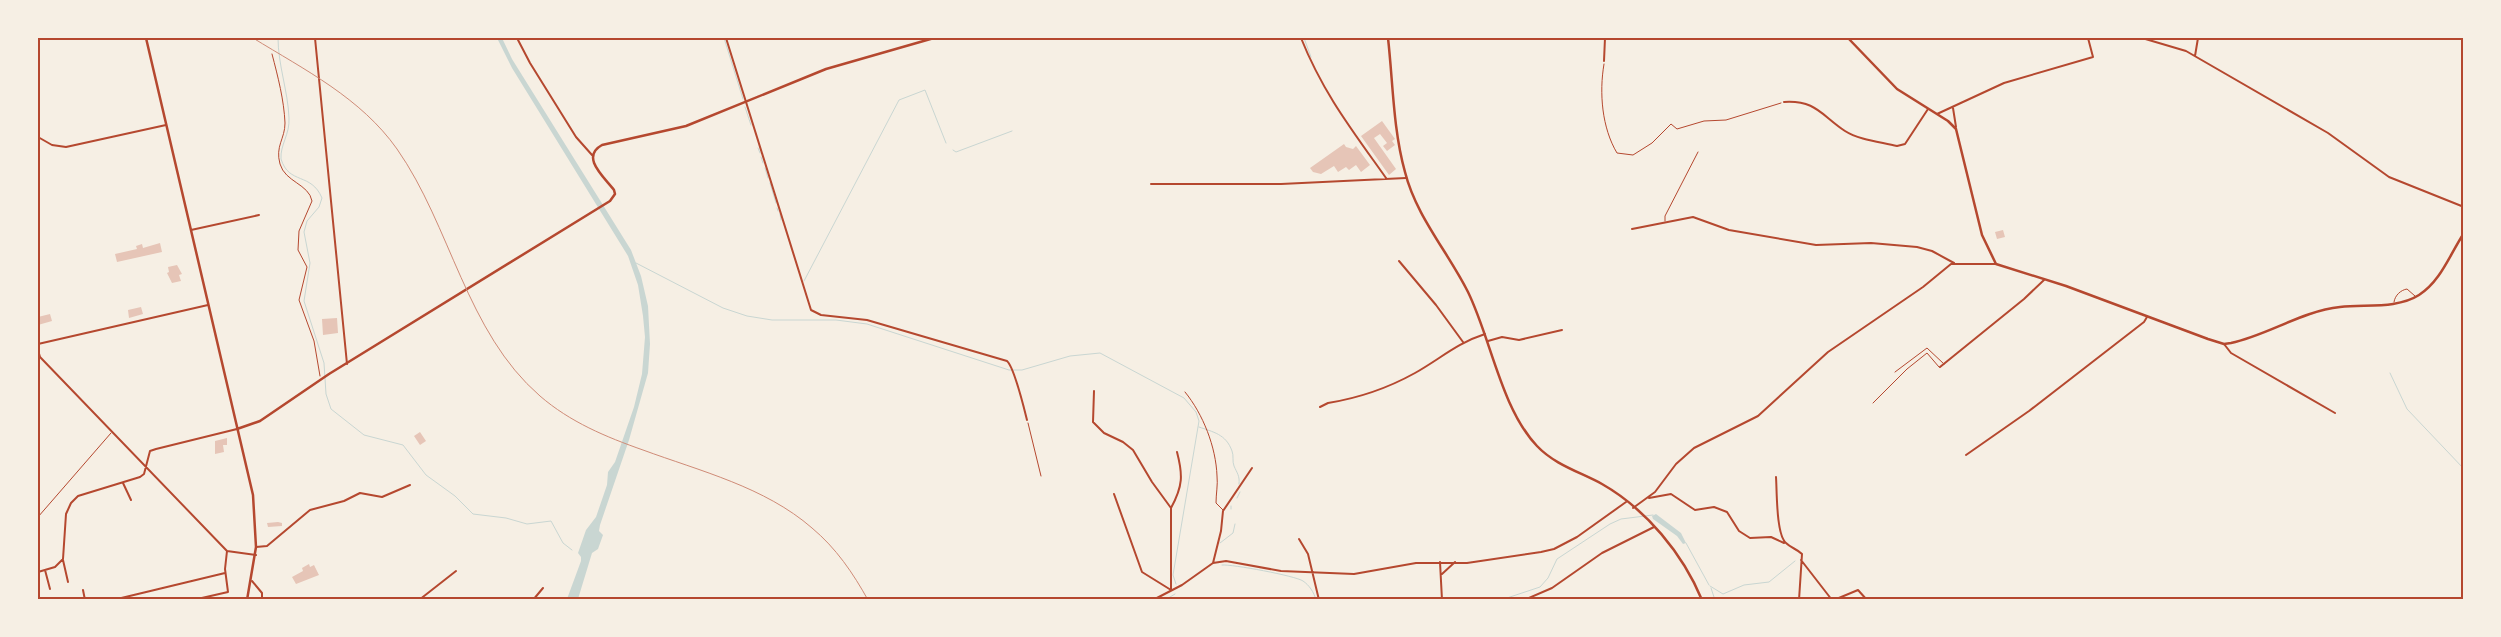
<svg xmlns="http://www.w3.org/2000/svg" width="2501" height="637" viewBox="0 0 2501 637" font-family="'Asap Condensed',sans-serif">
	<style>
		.water { fill: #c9d6d2 }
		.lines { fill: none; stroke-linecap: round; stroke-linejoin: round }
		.stream { stroke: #c9d6d2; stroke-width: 1 }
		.building { fill: #e6c5b7 }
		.path { stroke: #b5482f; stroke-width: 1 }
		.service { stroke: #b5482f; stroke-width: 1 }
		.minor { stroke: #b5482f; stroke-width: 2 }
		.tertiary { stroke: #b5482f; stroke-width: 2.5 }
		.rail { stroke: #cf8b77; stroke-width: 1 }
		.neatline { fill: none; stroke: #b5482f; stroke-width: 2 }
	</style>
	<rect width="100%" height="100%" fill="#f6efe4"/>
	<path class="water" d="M497,38h5l10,21 119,191 10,26 7,30 2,38 -2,29 -19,67 -29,85 -1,6 4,4 -5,14 -6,4 -14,46h-11l14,-38v-4l-3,-4 8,-23 10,-13 11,-32 1,-13 7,-10 19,-55 8,-33 3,-37 -2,-21 -5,-31 -10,-29 -116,-188z
		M1656,514l25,19 5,10 -3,1 -6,-8 -24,-17 -1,-3z"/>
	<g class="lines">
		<path class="stream" d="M278,38c0,27 10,53 11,80 1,16 -9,27 -8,41 8,26 30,13 41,39l-3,9 -12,14 -3,11 6,31 -6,38 20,62 2,31 5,15 33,26 39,10 23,30 29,21 18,18 33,4 21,6 24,-3 12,22 9,7
			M724,38l19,61
			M1304,38l7,19
			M745,107l6,18
			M758,148l2,5
			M953,150l3,2 56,-21
			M761,157l2,6
			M765,168l3,10
			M770,183l6,20
			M777,208l1,3
			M780,214l1,6
			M636,263l87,45 24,8 25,4h64l31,4 142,46h13l48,-14 30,-3 84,45 12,14 3,9 -26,154 3,9
			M804,281l95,-181 26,-10 21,53
			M2390,373l17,36 57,60
			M1199,427c14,5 27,7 33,24 2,5 0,10 2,15 3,7 6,10 5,18
			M1237,498l3,-6
			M1231,509v-3
			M1220,543l13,-10 2,-9
			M1686,543l23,42
			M1222,565c10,-1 74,11 81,16 6,4 11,11 13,19
			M1710,586l13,8 21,-9 25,-3 26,-21
			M1711,588l4,12
			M1165,600l10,-6
			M1501,600l39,-13 8,-9 9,-19 53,-35 11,-5 32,-4"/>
	</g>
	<path class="building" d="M1382,121l13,18 -3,2 3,4 -8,6 -4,-5 4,-3 -7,-9 -6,4 22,31 -7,6 -28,-39z
		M1344,144l2,3 7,2 3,-3 14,19 -9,7 -5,-7 -7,5 -3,-3 -8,5 -4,-6 -13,8 -8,-2 -3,-4z
		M2003,230l2,7 -8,2 -2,-7z
		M160,243l2,9 -45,10 -2,-8 22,-5 -1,-3 6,-2 1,4z
		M177,265l5,9 -3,1 2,6 -9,2 -5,-10 2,-1 -1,-5z
		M141,307l2,7 -14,4 -1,-8z
		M50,314l2,7 -14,4v-8z
		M337,318l1,15 -15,2 -1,-16z
		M420,432l6,9 -6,4 -6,-9z
		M227,438v7h-4l1,7 -9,2v-13z
		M278,522l4,1v3l-14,1 -1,-4z
		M309,564l1,3 4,-2 5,10 -23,9 -4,-7 11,-6 -1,-3z"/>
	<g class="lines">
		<path class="path" d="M272,54c6,23 12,46 13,69 0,16 -10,23 -5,41 5,18 29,20 32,37l-13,30 -1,19 9,17 -8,33 15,41 6,35
			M1604,64c-5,29 -2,64 13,89l16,2 19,-12 19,-19 6,5 27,-8 22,-1 55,-17
			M1028,423l13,53"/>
		<path class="service" d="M1665,221v-5l33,-64
			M2394,302c1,-7 7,-12 13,-13l8,7
			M1895,372l32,-24 17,16
			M1185,392c18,22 31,55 32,84 1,8 -1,18 -1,27l7,7
			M1873,403l34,-34 20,-16 12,14
			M38,517l73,-84"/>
		<path class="minor" d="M315,38l32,326
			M517,38l13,25 46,74 16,18
			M726,38l85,272 10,5 46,5 140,41c7,6 17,47 20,59
			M1301,38c22,55 51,92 85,140
			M2142,38l44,13 142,82 61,44 75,30
			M2195,56l3,-18
			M1604,61l1,-23
			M1784,102c32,-2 37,13 61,29 14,9 36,11 52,15l8,-2 23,-35
			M1953,108l3,19
			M1937,114l67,-31 89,-26 -5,-19
			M38,137l14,8 14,2 100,-22
			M1151,184h130l125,-6
			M1632,229l61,-12 36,13 87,15 55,-2 46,4 15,4 22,12
			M191,230l68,-15
			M1399,261l37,44 27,37
			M1488,341l14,-4 17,3 43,-10
			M38,344l170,-39
			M2224,344l7,9 104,60
			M38,350l2,7 187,194 29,4
			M1940,367l84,-68 20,-19
			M1094,391l-1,31 11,11 19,9 10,8 19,32 19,26v82l-29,-18 -28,-78
			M1320,407l8,-4c31,-5 60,-15 87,-30 25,-14 42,-30 70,-39
			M1966,455l63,-44 115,-89 3,-5
			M1776,477c1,13 0,58 10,66 5,5 11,6 16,11l-3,46
			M123,483l8,17
			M1649,498l22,-4 24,16 19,-3 13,5 12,19 11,7 21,-1 13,6
			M1171,508c12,-22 12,-33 6,-56
			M1633,508l22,-16 21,-28 18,-16 64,-32 70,-64 95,-65 28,-23h45
			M1299,539l9,15 11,46
			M256,547l11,-1 43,-36 34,-9 16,-8 22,4 28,-12
			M63,560l5,22
			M1801,560l31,40
			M1440,562l2,38
			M1213,563l8,-32 2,-20 29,-43
			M45,570l5,19
			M38,572l17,-5 8,-8 3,-45 5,-11 7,-7 62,-19 4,-3 6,-23 6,-2 81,-20
			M1442,574l13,-12
			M252,581l10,12v7
			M83,590l2,10
			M113,600l112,-27
			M193,600l35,-8 -3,-23 2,-18
			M419,600l37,-29
			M533,600l10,-12
			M1153,600l29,-15 31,-22 13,-2 55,10 73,3 62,-11h51l74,-11 13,-3 23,-12 49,-35
			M1524,600l28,-12 50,-35 52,-26
			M1834,600l24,-10 9,10"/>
		<path class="tertiary" d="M146,38l107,457 3,52 -9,53
			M1388,38c5,44 5,91 17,134 11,44 43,80 63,120 23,47 33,116 69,154 18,19 43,26 65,38 44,25 81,70 100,116
			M1848,38l49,51 51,32 8,8 26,106 14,29 70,22 142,53 16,5 7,-1c37,-8 71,-32 109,-36 26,-3 57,2 79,-12 22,-14 31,-41 45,-62
			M237,429l23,-8 69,-47 281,-173 5,-7 -1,-4c-10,-13 -34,-33 -12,-45l84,-19 140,-57 108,-31"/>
		<path class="rail" d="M253,38c52,32 108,60 144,111 54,77 69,183 143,247 30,26 66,41 103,54 57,21 122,37 169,78 24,20 41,45 56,72"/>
	</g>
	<rect width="2501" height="637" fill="none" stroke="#f6efe4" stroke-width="78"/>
	<rect x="39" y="39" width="2423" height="559" class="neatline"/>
</svg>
